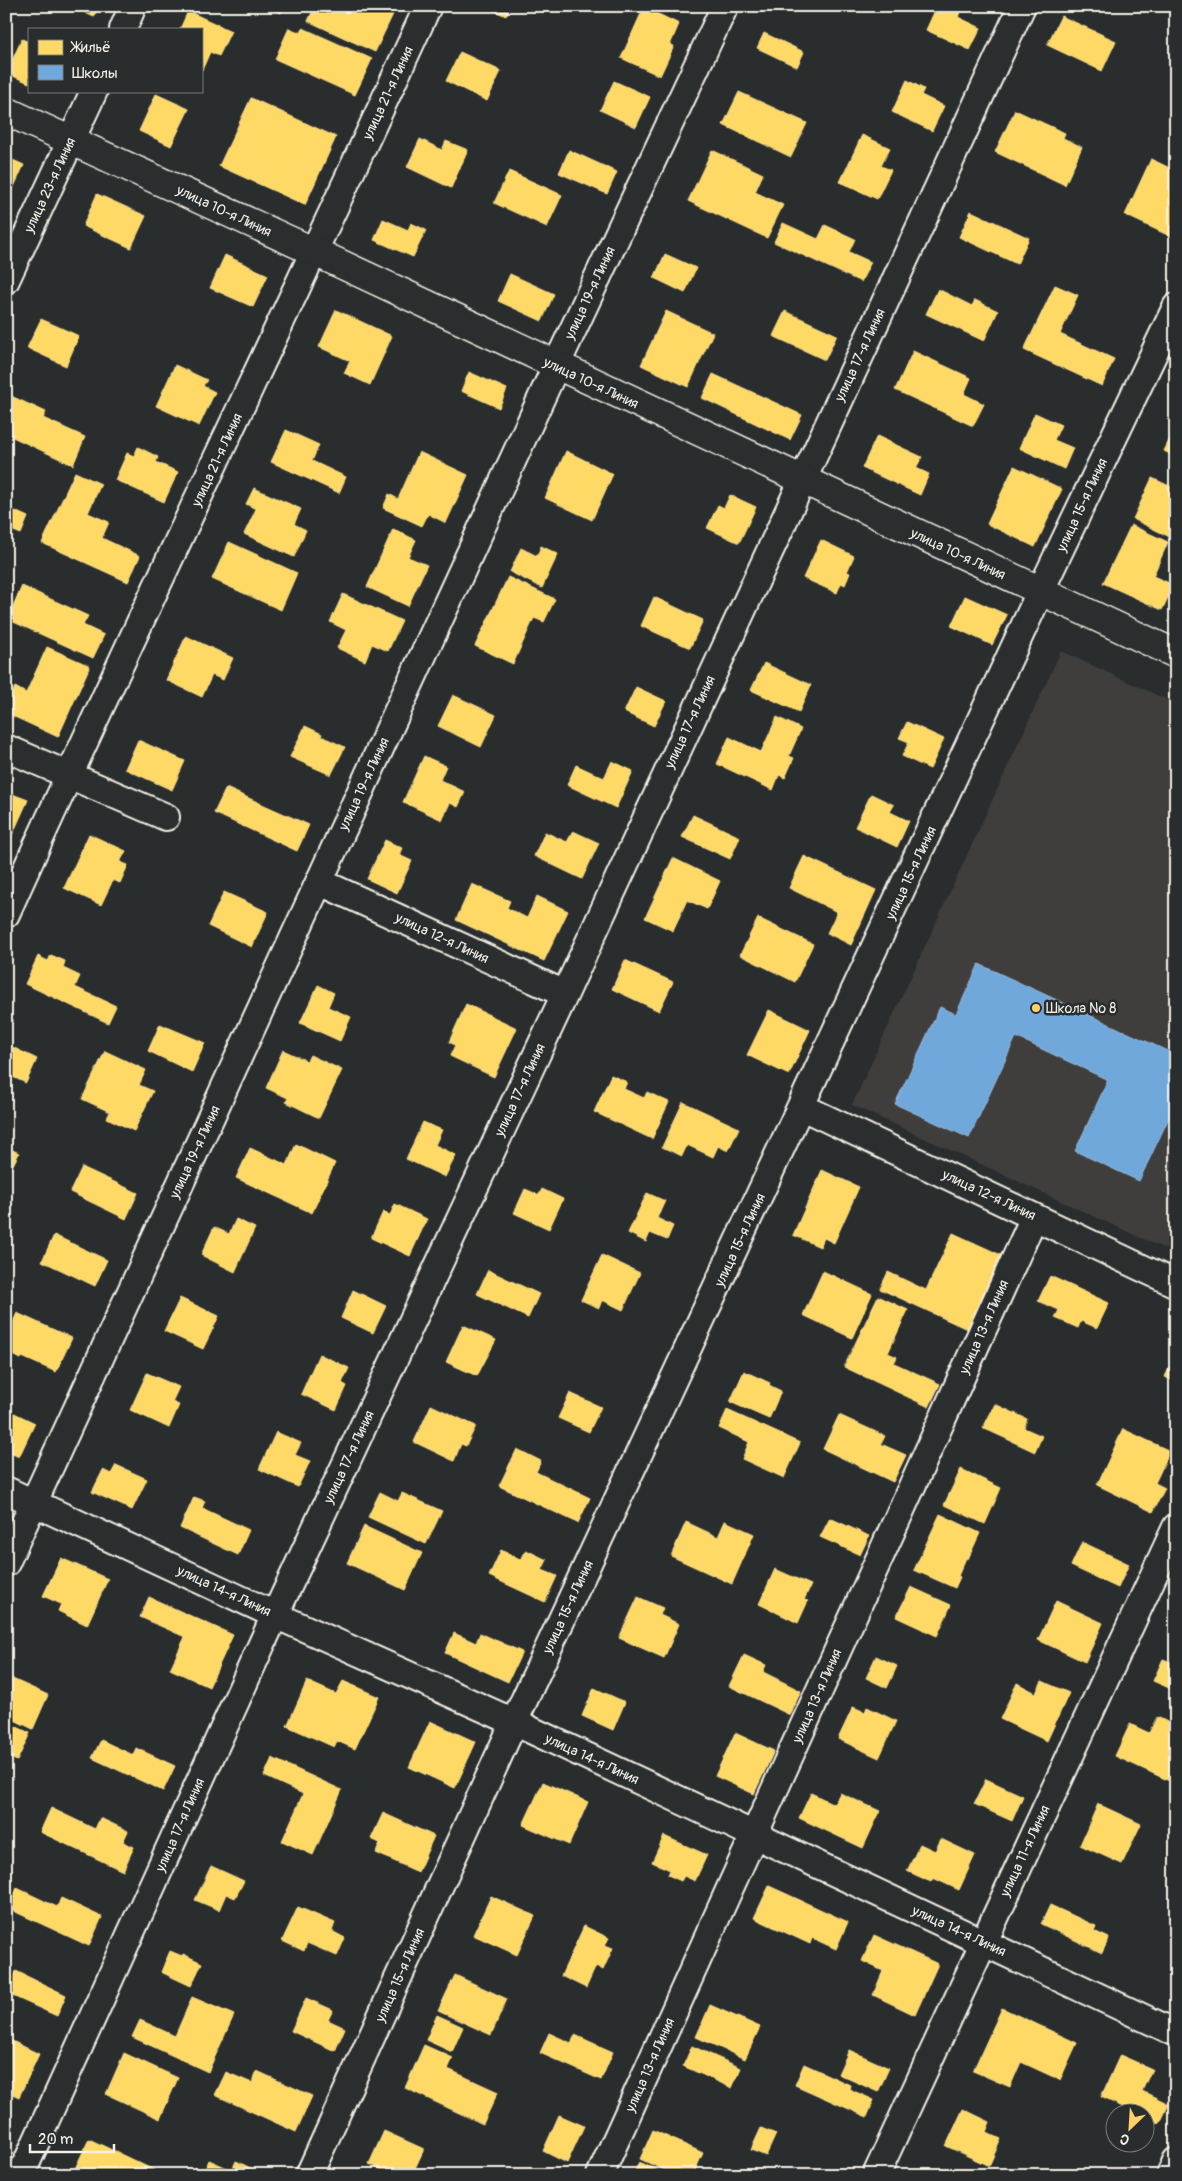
<svg xmlns="http://www.w3.org/2000/svg" width="1182" height="2181" viewBox="0 0 1182 2181" font-family="Pangolin,sans-serif">
	<style>
		.built { fill: #403d3d }
		.homes { fill: #ffd966; stroke: #fce08d }
		.schools { fill: #6fa8dc; stroke: #97bee0 }
		.lines { fill: none; stroke-linecap: round; stroke-linejoin: round }
		.street-casing { stroke: #f4f1e8; stroke-width: 30 }
		.secondary-casing { stroke: #f4f1e8; stroke-width: 31 }
		.street { stroke: #2a2d2e; stroke-width: 26 }
		.secondary { stroke: #2a2d2e; stroke-width: 28 }
		.poi-dot { fill: #ffd166; stroke: #2a2d2e; stroke-width: 2 }
		.labels { text-anchor: middle; dominant-baseline: central; stroke-width: 5; stroke-linejoin: round; paint-order: stroke }
		.street-label { font-size: 14px; fill: #f4f1e8; stroke: #2a2d2e }
		.poi-label { font-size: 14px; fill: #f4f1e8; stroke: #2a2d2e; text-anchor: start }
	</style>
	<rect width="100%" height="100%" fill="#2a2d2e"/>
	<filter id="ink" filterUnits="userSpaceOnUse"><feTurbulence type="fractalNoise" baseFrequency=".02" numOctaves="2"/><feDisplacementMap in="SourceGraphic" scale="10" xChannelSelector="R" yChannelSelector="G"/><feConvolveMatrix kernelMatrix="1 2 1 2 8 2 1 2 1" color-interpolation-filters="sRGB"/></filter>
	<g filter="url(#ink)">
		<path class="built" d="M1061,651l115,53v550l-324,-149z"/>
		<path class="homes" d="M70,6h29l-5,11z
			M266,6h19l-4,7z
			M315,6h67l12,6 -19,40 -67,-31z
			M484,6h26l-4,10z
			M937,6h26l-5,11 23,11 -11,22 -44,-20z
			M644,7l35,17 -9,21 4,1 -14,30 -39,-18z
			M188,11l43,20 -12,25 -9,-4 -8,18 -1,-41h-21z
			M1061,16l55,25 -14,30 -55,-26z
			M289,28l12,5 2,-5 69,31 -17,36 -80,-36z
			M764,33l40,19 -7,15 -40,-19z
			M22,39l7,3v41l-23,-10z
			M460,52l41,19 -14,30 -41,-20z
			M907,80l17,9 -3,6 23,11 -12,25 -40,-19z
			M614,81l36,16 -14,30 -36,-17z
			M739,92l68,31 -16,34 -68,-32z
			M156,94l33,15 -18,37 -32,-15z
			M251,98l85,39 -31,68 -86,-39z
			M1015,110l50,23 -2,5 19,9 -17,38 -70,-33z
			M862,135l28,13 -9,18 10,4 -14,29 -37,-17z
			M420,139l22,11 4,-9 22,9 -17,38 -44,-21z
			M569,150l48,22 -10,22 -48,-21z
			M712,150l51,24 -8,18 28,13 -16,33 -79,-37z
			M6,157l18,8 -17,37h-1z
			M1151,159l25,12v68l-51,-24z
			M509,171l53,24 -15,32 -53,-24z
			M97,194l49,22 -15,32 -48,-22z
			M971,211l58,27 -12,26 -58,-27z
			M383,219l25,11 3,-7 15,7 -13,27 -39,-17z
			M783,223l35,16 7,-14 30,14 -6,13 22,10 -10,20 -87,-40z
			M665,254l31,14 -11,25 -31,-15z
			M225,255l43,20 -15,32 -43,-19z
			M510,274l44,20 -12,27 -44,-20z
			M1055,285l23,10 -18,39 54,25 -12,27 -78,-36z
			M938,289l34,17 3,-6 23,11 -14,30 -58,-27z
			M336,310l56,26 -22,49 -26,-12 6,-12 -31,-14z
			M666,311l47,22 -25,54 -47,-22z
			M785,311l52,24 -12,25 -52,-24z
			M41,319l38,17 -13,30 -39,-18z
			M913,351l58,27 -7,16 20,10 -11,22 -78,-36z
			M175,365l32,15 -4,6 12,6 -16,34 -43,-20z
			M469,372l38,17 -8,19 -38,-17z
			M713,374l89,41 -12,25 -88,-42z
			M11,396l35,16 -3,6 42,19 -12,28 -67,-31v-27z
			M1035,413l26,12 -7,15 19,8 -9,21 -45,-21z
			M1176,426v31l-12,-6z
			M286,430l33,15 -7,16 34,16 -7,16 -68,-31z
			M877,436l45,21 -6,11 13,6 -9,21 -58,-27z
			M138,447l20,10 -2,5 22,10 -14,30 -49,-22 12,-27 7,3z
			M566,451l47,23 -21,46 -47,-22z
			M419,452l49,23 -22,48 -18,-9 -6,12 -39,-18 6,-14 9,5z
			M1014,466l48,23 -27,58 -48,-23z
			M75,472l26,12 -13,29 21,9 -7,16 38,18 -12,26 -86,-39z
			M1152,478l24,11v51l-43,-21z
			M254,488l47,21 -7,15 12,6 -12,27 -50,-23 12,-25 -10,-5z
			M730,495l26,12 -17,36 -32,-15 11,-23 6,3z
			M6,507l22,10 -7,17 -15,-6z
			M1131,525l37,17 -15,34 21,9 -12,25 -59,-27z
			M393,529l23,11 -8,17 19,8 -19,41 -41,-19z
			M821,540l33,16 -7,16 3,1 -5,12 -4,-2 -4,10 -34,-15z
			M229,542l68,31 -16,37 -69,-31z
			M541,546l17,8 -16,34 -32,-16 11,-24 16,8z
			M508,577l47,22 -11,23 -10,-4 -21,46 -38,-18z
			M22,586l66,30 -5,9 21,10 -11,23 -86,-39z
			M343,594l59,27 -14,30 -16,-7 -7,17 -28,-13 9,-18 -16,-8z
			M965,596l42,19 -15,30 -41,-19z
			M654,597l49,23 -13,28 -49,-22z
			M186,636l47,22 -10,22 -11,-5 -10,22 -36,-17z
			M47,647l43,19 -32,71 -52,-24v-19l5,2 4,-9 11,6z
			M764,663l47,22 -12,27 -48,-22z
			M636,687l30,14 -12,25 -30,-14z
			M453,695l43,20 -15,32 -43,-21z
			M777,717l24,12 -12,27 5,2 -9,20 -6,-3 -6,15 -56,-26 12,-27 32,15z
			M907,722l37,17 -14,30 -28,-13 7,-14 -10,-4z
			M305,726l17,8 -1,2 24,11 -14,28 -41,-18z
			M138,740l47,21 -13,29 -47,-21z
			M424,756l22,10 -6,14 25,12 -7,15 -8,-4 -8,17 -39,-18z
			M612,761l21,10 -17,37 -49,-23 9,-20 28,13z
			M6,788l3,1 -2,3 21,8 -22,49z
			M226,788l83,37 -12,26 -83,-38z
			M871,794l23,11 -4,7 19,9 -12,26 -42,-20z
			M693,815l47,22 -10,22 -48,-22z
			M573,831l26,12 -17,36 -48,-23 11,-24 22,10z
			M89,834l37,17 -6,11 8,3 -8,18 -7,-3 -12,25 -37,-17z
			M385,840l17,8 -3,7 13,6 -15,32 -30,-14z
			M804,856l72,34 -25,55 -24,-12 10,-21 -48,-24z
			M673,858l47,23 -13,28 -20,-9 -14,31 -28,-13z
			M472,884l38,17 -3,7 20,10 10,-22 31,15 -24,50 -88,-41z
			M224,892l44,20 -16,35 -44,-21z
			M758,918l55,26 -18,38 -55,-27z
			M51,955l14,6 -2,7 17,8 -5,11 41,19 -8,17 -83,-39 13,-28 10,5z
			M625,960l48,22 -14,29 -47,-22z
			M318,985l16,8 -6,14 23,10 -11,24 -40,-18z
			M466,1004l51,24 -23,49 -44,-21 5,-11 -6,-3z
			M769,1010l41,20 -21,45 -42,-20z
			M160,1024l45,19 -13,29 -44,-21z
			M6,1044l31,15 -11,24 -20,-9z
			M283,1050l24,11 3,-6 32,15 -23,48 -33,-16 2,-4 -22,-10z
			M105,1051l41,19 -7,15 14,6 -19,40 -27,-13 3,-6 -28,-13z
			M611,1075l16,7 -3,7 20,9 3,-6 22,10 -17,37 -58,-27z
			M683,1102l56,26 -11,23 -10,-5 -5,11 -26,-12 -5,11 -20,-9z
			M423,1122l19,8 -7,15 21,10 -11,22 -39,-18z
			M296,1144l39,19 -23,50 -76,-35 14,-30 37,17z
			M6,1147l13,6 -9,18 -4,-2z
			M82,1167l56,26 -12,26 -56,-27z
			M822,1170l37,17 -25,56 -10,-5 -4,9 -27,-12z
			M525,1189l14,6 3,-6 21,10 -14,30 -35,-16z
			M647,1193l18,8 -8,17 16,8 -6,14 -17,-7 -4,9 -18,-9z
			M395,1204l32,15 -17,37 -39,-18 12,-26 7,3z
			M236,1219l19,9 -20,44 -34,-17 13,-28 15,7z
			M953,1233l48,22 -34,74 -87,-40 8,-17 38,18z
			M54,1235l53,25 -12,26 -53,-25z
			M602,1255l38,18 -17,37 -21,-10 -3,8 -18,-8z
			M488,1270l51,24 -11,24 -51,-24z
			M823,1271l49,23 -20,44 -49,-23z
			M1050,1276l59,27 -12,25 -16,-7 -3,7 -23,-10 4,-8 -21,-9z
			M353,1290l33,16 -13,27 -32,-15z
			M878,1296l30,14 -20,43 9,4 -3,6 46,21 -11,23 -85,-40z
			M180,1298l39,18 -16,33 -39,-18z
			M17,1313l55,25 -16,34 -34,-15 -1,2 -15,-7v-15z
			M463,1325l33,15 -19,36 -31,-14z
			M1176,1353v29l-11,-5z
			M319,1354l30,14 -7,15 5,3 -11,24 -35,-16z
			M744,1371l26,12 -1,2 12,6 -12,28 -39,-17z
			M147,1373l32,14 -7,15 7,3 -10,23 -39,-18z
			M570,1393l31,14 -12,25 -31,-14z
			M995,1404l32,15 -3,9 18,8 -7,16 -52,-24z
			M431,1405l45,21 -10,20 -5,-2 -7,17 -40,-19z
			M6,1409l29,14 -16,34 -13,-6z
			M727,1410l73,33 -16,35 -42,-19 7,-17 -30,-14z
			M839,1415l46,21 -4,8 25,11 -13,27 -70,-33z
			M1123,1429l47,22 -15,32 10,5 -12,24 -56,-27z
			M276,1432l25,11 -6,12 15,6 -12,26 -39,-18z
			M517,1449l24,12 -5,11 54,26 -12,25 -79,-37z
			M116,1465l31,14 -15,31 -40,-18 11,-22 8,4z
			M961,1469l40,19 -16,36 -41,-19z
			M380,1492l18,9 4,-8 40,18 -16,33 -58,-27z
			M194,1497l11,4 -3,7 47,22 -11,25 -58,-27z
			M940,1514l40,19 -12,26 -2,-1 -8,18 2,1 -5,11 -41,-18z
			M830,1518l39,18 -9,19 -40,-18z
			M725,1521l29,13 -22,50 -61,-28 15,-34 32,15z
			M364,1526l58,27 -17,37 -58,-27z
			M1082,1542l47,22 -11,24 -47,-22z
			M501,1550l20,10 5,-10 21,10 -5,10 15,6 -12,26 -56,-26z
			M61,1558l47,21 -21,46 -29,-14 3,-7 -18,-8z
			M775,1569l36,16 -7,15 4,1 -10,22 -39,-19z
			M911,1587l40,18 -14,31 -41,-19z
			M149,1597l84,38 -24,52 -39,-18 15,-32 -45,-20z
			M638,1597l25,11 -3,7 19,9 -15,34 -45,-20z
			M1056,1601l47,22 -18,39 -47,-22z
			M454,1633l22,10 4,-10 42,19 -14,30 -63,-29z
			M744,1655l22,10 -3,7 38,19 -11,24 -61,-29z
			M876,1656l21,10 -10,22 -21,-10z
			M1163,1659l13,5v27l-23,-10z
			M6,1676l42,19 -15,34 -27,-13z
			M307,1681l29,13 7,-13 36,16 -24,52 -18,-8 -3,6 -47,-21z
			M1042,1681l27,12 -22,48 -47,-22 17,-36 19,10z
			M594,1688l31,14 -12,28 -31,-14z
			M853,1707l12,5 2,-5 29,14 -17,37 -41,-19z
			M1157,1717l19,9v58l-61,-28 15,-32 19,9z
			M430,1721l46,21 -21,46 -46,-21z
			M6,1722l24,11 -13,28 -11,-5z
			M735,1733l39,18 -20,43 -39,-18z
			M101,1740l32,15 3,-7 39,18 -12,25 -71,-33z
			M272,1758l70,32 -29,65 -31,-14 21,-47 -39,-18z
			M986,1779l37,17 -11,25 -38,-17z
			M543,1782l45,20 -19,43 -46,-20z
			M811,1793l23,11 6,-11 40,18 -17,37 -64,-30z
			M1098,1804l43,20 -19,40 -42,-19z
			M51,1808l44,21 5,-11 28,13 -5,11 11,5 -11,24 -83,-39z
			M383,1813l51,23 -16,36 -42,-19 4,-10 -9,-4z
			M664,1836l43,19 -12,26 -11,-5 -3,5 -13,-6 2,-5 -18,-8z
			M941,1839l34,16 -16,35 -26,-12 -2,4 -24,-11 13,-27 15,7z
			M211,1866l33,15 -9,17 -9,-4 -7,16 -24,-10z
			M769,1886l79,36 -12,27 -24,-11 -2,6 -56,-26z
			M17,1888l40,19 4,-9 41,19 -13,29 -82,-38z
			M491,1896l44,20 -18,39 -44,-20z
			M1050,1905l46,21 -2,5 15,7 -7,15 -61,-29z
			M298,1907l37,16 -3,8 13,7 -8,18 -30,-13 -3,8 -22,-10z
			M584,1926l25,12 -4,7 8,3 -10,22 -7,-4 -10,22 -25,-12z
			M874,1935l64,29 -23,51 -42,-20 10,-24 -21,-10z
			M170,1951l12,5 1,-2 19,9 -11,23 -30,-14z
			M16,1971l50,24 -9,21 -51,-23z
			M455,1975l52,24 -16,36 -53,-24z
			M192,1997l42,18 -26,57 -76,-35 8,-17 35,16z
			M306,1998l27,12 -5,10 17,8 -10,23 -44,-20z
			M710,2005l50,22 -15,32 -49,-22z
			M1002,2008l75,35 -17,37 -39,-18 -11,25 -37,-16z
			M437,2015l26,12 -11,25 -26,-12z
			M549,2033l22,10 4,-8 38,17 -12,28 -61,-27z
			M6,2038l33,16 -20,43 -13,-6z
			M424,2045l29,13 -5,11 50,23 -15,32 -78,-36z
			M692,2046l49,22 -9,20 -49,-22z
			M849,2050l40,18 -11,24 -40,-18z
			M124,2053l54,25 -18,41 -54,-25z
			M1120,2055l32,14 -10,22 27,13 -9,19 -16,-6v-3h-6l-37,-17z
			M804,2064l46,21 -1,4 25,11 -7,17 -72,-32z
			M257,2071l55,25 -16,36 -81,-37 11,-23 26,11z
			M963,2109l27,13 -4,10 15,7 -12,27 -43,-20z
			M559,2115l25,11 -17,37 -24,-12z
			M761,2128l15,6 -10,22 -15,-6z
			M653,2130l50,23 -10,22h-18l-35,-16z
			M384,2131l40,18 -12,26h-19l-24,-11z
			M89,2139l71,34 -1,2h-87z
			M209,2160l23,10 4,-9 23,11 -1,3h-55z
			M639,2162l28,13h-34z"/>
		<path class="schools" d="M979,964l197,91v53l-2,-1 -35,74 -64,-30 33,-71 -92,-43 -47,101 -74,-34 45,-97 16,7z"/>
		<g class="lines">
			<defs>
				<path id="street" d="M123,29l10,-23
					M6,280l88,-189
					M6,748l160,69
					M320,882l245,112
					M6,914c137,-305 283,-605 422,-908
					M802,1107l374,177
					M6,1490l269,125 239,107 662,311
					M6,1563l550,-1197 169,-360
					M21,2175l254,-560 290,-621 457,-988
					M309,2175l205,-453 526,-1130 136,-285
					M600,2175l434,-958
					M876,2175l300,-648
					M1170,2175l6,-14"/>
				<path id="secondary" d="M6,111l309,141 861,402"/>
			</defs>
			<use href="#street" class="street-casing"/>
			<use href="#secondary" class="secondary-casing"/>
			<use href="#street" class="street"/>
			<use href="#secondary" class="secondary"/>
		</g>
	</g>
	<circle class="poi-dot" cx="1036" cy="1008" r="5"/>
	<g class="labels">
		<g class="street-label">
			<text transform="translate(388 93) rotate(-65)">улица 21-я Линия</text>
			<text transform="translate(50 185) rotate(-65)">улица 23-я Линия</text>
			<text transform="translate(224 211) rotate(25)">улица 10-я Линия</text>
			<text transform="translate(590 293) rotate(-65)">улица 19-я Линия</text>
			<text transform="translate(860 355) rotate(-65)">улица 17-я Линия</text>
			<text transform="translate(591 383) rotate(25)">улица 10-я Линия</text>
			<text transform="translate(217 460) rotate(-65)">улица 21-я Линия</text>
			<text transform="translate(1082 505) rotate(-65)">улица 15-я Линия</text>
			<text transform="translate(958 554) rotate(25)">улица 10-я Линия</text>
			<text transform="translate(690 722) rotate(-65)">улица 17-я Линия</text>
			<text transform="translate(364 784) rotate(-65)">улица 19-я Линия</text>
			<text transform="translate(911 873) rotate(-65)">улица 15-я Линия</text>
			<text transform="translate(442 938) rotate(25)">улица 12-я Линия</text>
			<text transform="translate(520 1090) rotate(-65)">улица 17-я Линия</text>
			<text transform="translate(195 1152) rotate(-65)">улица 19-я Линия</text>
			<text transform="translate(989 1195) rotate(25)">улица 12-я Линия</text>
			<text transform="translate(740 1240) rotate(-65)">улица 15-я Линия</text>
			<text transform="translate(984 1327) rotate(-66)">улица 13-я Линия</text>
			<text transform="translate(349 1457) rotate(-65)">улица 17-я Линия</text>
			<text transform="translate(224 1591) rotate(25)">улица 14-я Линия</text>
			<text transform="translate(568 1607) rotate(-65)">улица 15-я Линия</text>
			<text transform="translate(817 1696) rotate(-66)">улица 13-я Линия</text>
			<text transform="translate(592 1759) rotate(25)">улица 14-я Линия</text>
			<text transform="translate(180 1825) rotate(-66)">улица 17-я Линия</text>
			<text transform="translate(1025 1851) rotate(-65)">улица 11-я Линия</text>
			<text transform="translate(959 1931) rotate(25)">улица 14-я Линия</text>
			<text transform="translate(400 1975) rotate(-66)">улица 15-я Линия</text>
			<text transform="translate(650 2065) rotate(-66)">улица 13-я Линия</text>
		</g>
		<g class="poi-label">
			<text x="1046" y="1008">Школа № 8</text>
		</g>
	</g>
	<rect width="1182" height="2181" fill="none" stroke="#2a2d2e" stroke-width="25"/>
	<rect x="12" y="12" width="1157" height="2156" fill="none" stroke="#f4f1e8" stroke-width="2" filter="url(#ink)"/>
	<rect x="28" y="28" width="175" height="65" fill="#2a2d2e" stroke="#7b7b78"/>
	<rect x="38" y="40" width="25" height="15" fill="#ffd966" stroke="#7b7b78"/>
	<text x="72" y="52" font-size="15" fill="#f4f1e8">Жильё</text>
	<rect x="38" y="65" width="25" height="15" fill="#6fa8dc" stroke="#7b7b78"/>
	<text x="72" y="78" font-size="15" fill="#f4f1e8">Школы</text>
	<g transform="translate(1130 2128) rotate(205)"><circle r="24" fill="#2a2d2e" stroke="#7b7b78"/>
	<path d="M0-4L9 19L0 12L-9 19Z" fill="#ffd166"/>
	<text y="-8" font-size="14" font-weight="bold" text-anchor="middle" fill="#f4f1e8">С</text>
	</g>
	<path d="M30 2144v8h84v-8" fill="none" stroke="#f4f1e8" stroke-width="2.5"/>
	<text x="38" y="2144" font-size="15" fill="#f4f1e8" stroke="#2a2d2e" stroke-width="4" paint-order="stroke">20 m</text>
</svg>
